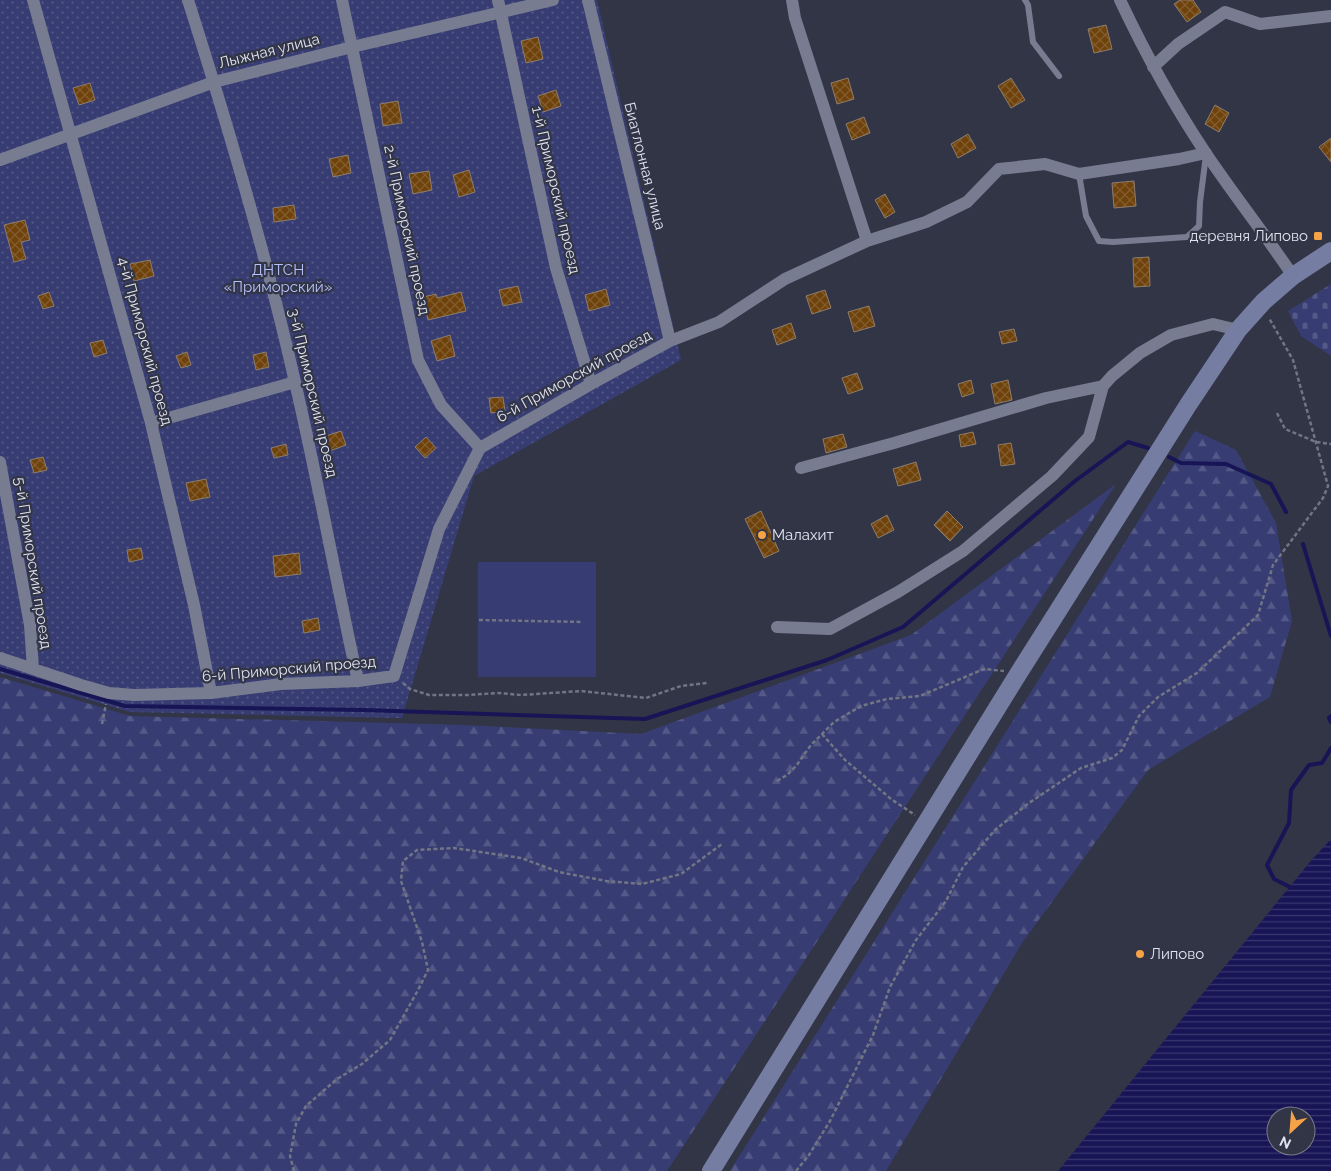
<svg xmlns="http://www.w3.org/2000/svg" width="1331" height="1171" viewBox="0 0 1331 1171" font-family="Raleway,sans-serif">
	<style>
		.grass { fill: url(#grass-dots) }
		.forest { fill: url(#forest-firs) }
		.cemetery { fill: url(#cemetery-stones) }
		.pitch { fill: #373d73 }
		.water { fill: url(#water-rules); fill-rule: evenodd }
		.lines { fill: none; stroke-linecap: round; stroke-linejoin: round }
		.stream { stroke: #171555; stroke-width: 4 }
		.building { fill: url(#building-cross-hatch); stroke: #8d7d6d }
		.path { stroke: #727584; stroke-width: 2.5; stroke-dasharray: 4 2.5; stroke-linecap: butt }
		.service { stroke: #787c90; stroke-width: 6 }
		.minor { stroke: #787c90; stroke-width: 12 }
		.secondary { stroke: #767da2; stroke-width: 18 }
		.poi-dot { fill: #f5a346; stroke: #323546; stroke-width: 2 }
		.labels { text-anchor: middle; dominant-baseline: central; stroke-width: 4.5; stroke-linejoin: round; paint-order: stroke }
		.street-label { font-size: 15px; fill: #e1e3ef; stroke: #323546 }
		.poi-label { font-size: 15px; fill: #e1e3ef; stroke: #323546; text-anchor: start }
		.park-label { font-size: 15px; fill: #b6c1fd; stroke: #323546 }
	</style>
	<defs>
		<pattern id="grass-dots" width="8" height="8" patternUnits="userSpaceOnUse" patternTransform="scale(1.25)"><rect width="8" height="8" fill="#373d73"/><path d="M2 2h.1M6 6h.1" fill="none" stroke="#545987" stroke-width="1.8" stroke-linecap="round"/></pattern>
		<pattern id="forest-firs" width="22" height="20" patternUnits="userSpaceOnUse" patternTransform="scale(1.25)"><rect width="22" height="20" fill="#373d73"/><path d="M5 1l3.5 6h-7zM16 11l3.5 6h-7z" fill="#545987"/></pattern>
		<pattern id="cemetery-stones" width="16" height="16" patternUnits="userSpaceOnUse" patternTransform="scale(1.25)"><rect width="16" height="16" fill="#373d73"/><path d="M2 7V4a2 2 0 0 1 4 0v3zM10 15v-3a2 2 0 0 1 4 0v3z" fill="#545987"/></pattern>
		<pattern id="water-rules" width="6" height="5" patternUnits="userSpaceOnUse" patternTransform="scale(1.25)"><rect width="6" height="5" fill="#171555"/><path d="M0 2.5h6" fill="none" stroke="#38376e"/></pattern>
		<pattern id="building-cross-hatch" width="8" height="8" patternUnits="userSpaceOnUse" patternTransform="scale(1.25)"><rect width="8" height="8" fill="#6e420a"/><path d="M0 0l8 8M0 8l8-8" fill="none" stroke="#825d2e"/></pattern>
	</defs>
	<rect width="100%" height="100%" fill="#323546"/>
	<path class="grass" d="M0,0h597l84,360 -207,116 -72,242 -272,-6 -130,-39z"/>
	<path class="forest" d="M1195,431l41,19 40,73 16,98 -22,76 -122,73 -126,173 -136,228h-156z
		M1116,484l-449,687h-667v-494l130,39 334,9 177,9 270,-99z"/>
	<path class="cemetery" d="M1331,284v72l-30,-20 -13,-25z"/>
	<path class="pitch" d="M478,562h118v115h-118z"/>
	<path class="water" d="M1331,839v332h-273l251,-308zM1276,1116h30v30h-30z"/>
	<g class="lines">
		<path class="stream" d="M1169,457l12,6 45,1 45,20 15,28
			M1303,544l28,92
			M0,669l125,37 238,4 282,9 182,-59 76,-33 172,-146 53,-39 20,6
			M1331,716l-2,2 2,4
			M1290,887l-16,-8 -7,-14 22,-42 2,-33 18,-25 13,-2 9,-15"/>
	</g>
	<path class="building" d="M1180,0h13l8,12 -14,10 -13,-18z
		M1106,25l6,24 -18,4 -6,-24z
		M538,37l5,22 -17,4 -5,-22z
		M848,78l6,21 -17,5 -6,-21z
		M1011,78l14,22 -14,8 -13,-22z
		M90,83l5,17 -16,5 -6,-17z
		M556,90l5,16 -18,6 -5,-16z
		M398,101l4,22 -19,3 -3,-22z
		M1215,105l14,8 -10,19 -14,-8z
		M864,117l6,16 -18,7 -6,-16z
		M968,134l8,14 -18,10 -7,-14z
		M1331,138v24l-12,-15z
		M348,155l3,18 -18,4 -4,-18z
		M469,170l6,22 -16,5 -6,-22z
		M429,171l3,19 -19,4 -4,-20z
		M1134,181l2,25 -22,2 -2,-25z
		M885,194l10,18 -10,6 -10,-18z
		M294,205l2,14 -22,3 -1,-14z
		M25,220l5,20 -9,2 5,17 -12,3 -10,-37z
		M1149,257l1,29 -16,1 -1,-29z
		M150,260l4,16 -20,5 -4,-17z
		M518,286l4,16 -19,4 -4,-16z
		M606,289l4,16 -21,6 -4,-16z
		M825,290l6,18 -19,6 -6,-18z
		M49,292l5,14 -11,3 -5,-13z
		M461,292l5,19 -38,9 -5,-23 13,-3 1,4z
		M869,306l6,20 -21,6 -6,-20z
		M791,323l5,15 -19,7 -5,-15z
		M1014,329l3,12 -15,3 -3,-12z
		M450,335l5,21 -18,5 -6,-20z
		M103,340l4,13 -13,4 -4,-14z
		M187,352l4,13 -10,3 -5,-12z
		M266,352l3,15 -13,3 -3,-15z
		M857,373l6,16 -15,5 -6,-16z
		M971,380l3,13 -12,4 -4,-13z
		M1008,380l4,20 -17,4 -4,-20z
		M503,397l2,14 -14,2 -2,-15z
		M341,431l5,14 -19,7 -4,-15z
		M973,432l3,12 -15,3 -2,-12z
		M843,434l4,13 -21,6 -3,-14z
		M426,437l10,11 -11,10 -10,-11z
		M1011,443l4,21 -14,2 -3,-21z
		M286,444l2,11 -14,3 -3,-10z
		M43,457l4,13 -13,3 -4,-13z
		M916,462l5,18 -23,6 -5,-17z
		M206,479l4,18 -20,4 -4,-18z
		M761,511l18,40 -15,7 -19,-39z
		M947,511l16,16 -13,14 -16,-16z
		M887,515l7,15 -16,8 -7,-14z
		M141,548l2,11 -14,3 -2,-12z
		M299,553l2,21 -26,3 -2,-21z
		M318,618l2,12 -16,3 -2,-12z"/>
	<g class="lines">
		<path class="path" d="M1277,413l8,16 31,13 15,2
			M479,620l104,2
			M403,683l7,6 19,6h38l31,-2 23,2 60,-4 65,7 35,-12 26,-3
			M102,724l4,-20
			M822,734l23,26 46,39 24,16
			M777,781l10,-6 9,-9 15,-21 23,-23 27,-16 26,-7 33,-3 64,-27 20,2
			M294,1171l-4,-15 6,-32 10,-18 31,-27 25,-15 28,-24 27,-48 11,-22 -6,-28 -21,-61 2,-20 14,-11 37,-2 67,10 38,14 47,9 36,3 39,-10 41,-30
			M796,1171l13,-16 21,-34 43,-86 17,-48 26,-47 30,-39 17,-34 32,-37 34,-27 52,-35 31,-10 10,-8 17,-34 19,-19 39,-24 61,-58 15,-50 50,-67 5,-12 -35,-126 -24,-42"/>
		<path class="service" d="M1025,0l3,5 5,37 26,34
			M1079,174l7,42 13,25 14,1 74,-5 12,-11 1,-24 6,-47"/>
		<path class="minor" d="M33,0l118,423 43,182 17,88
			M188,0c40,126 78,253 107,382 23,99 41,199 63,299
			M342,0l76,360 23,45 39,43
			M498,0l58,268 35,116
			M588,0l82,341
			M792,0l3,18 72,223
			M1120,0c25,53 53,104 85,152 28,42 60,82 88,124
			M1153,67l25,-23 47,-32 35,12 71,-8
			M0,160l214,-78 138,-35 201,-47
			M151,423l144,-41
			M0,462l30,163 3,44
			M801,468l93,-25 152,-45 57,-12
			M777,627l53,2 68,-37 65,-41 89,-75 37,-39 14,-51 9,-10 28,-23 31,-18 42,-11 25,6
			M0,658l81,27 28,8 25,2 77,-2 70,-9 77,-3 36,-5 45,-147 41,-81 111,-64 79,-43 49,-19 66,-43 82,-38 59,-19 41,-20 32,-33 46,-5 34,10 100,-15 27,-6"/>
		<path class="secondary" d="M711,1171l309,-500 168,-266 50,-75 26,-29 29,-25 38,-25"/>
	</g>
	<g class="poi-dot">
		<rect x="1313" y="231" width="10" height="10" rx="2.5"/>
		<circle cx="762" cy="535" r="5"/>
		<circle cx="1140" cy="954" r="5"/>
	</g>
	<g class="labels">
		<g class="street-label">
			<text transform="translate(269 51) rotate(-14)">Лыжная улица</text>
			<text transform="translate(645 166) rotate(76)">Биатлонная улица</text>
			<text transform="translate(556 190) rotate(77)">1-й Приморский проезд</text>
			<text transform="translate(407 230) rotate(78)">2-й Приморский проезд</text>
			<text transform="translate(145 341) rotate(75)">4-й Приморский проезд</text>
			<text transform="translate(574 376) rotate(-29)">6-й Приморский проезд</text>
			<text transform="translate(313 393) rotate(77)">3-й Приморский проезд</text>
			<text transform="translate(33 563) rotate(81)">5-й Приморский проезд</text>
			<text transform="translate(289 669) rotate(-5)">6-й Приморский проезд</text>
		</g>
		<g class="poi-label">
			<text x="1308" y="236" text-anchor="end">деревня Липово</text>
			<text x="772" y="535">Малахит</text>
			<text x="1150" y="954">Липово</text>
		</g>
		<g class="park-label">
			<text x="278" y="270">ДНТСН<tspan x="278" dy="17">«Приморский»</tspan></text>
		</g>
	</g>
	<g transform="translate(1291 1131) rotate(206)"><circle r="24" fill="#323546" stroke="#787b8a"/>
	<path d="M0-4L9 19L0 12L-9 19Z" fill="#f5a346"/>
	<text y="-8" font-size="14" font-weight="bold" text-anchor="middle" fill="#e1e3ef">N</text>
	</g>
</svg>
